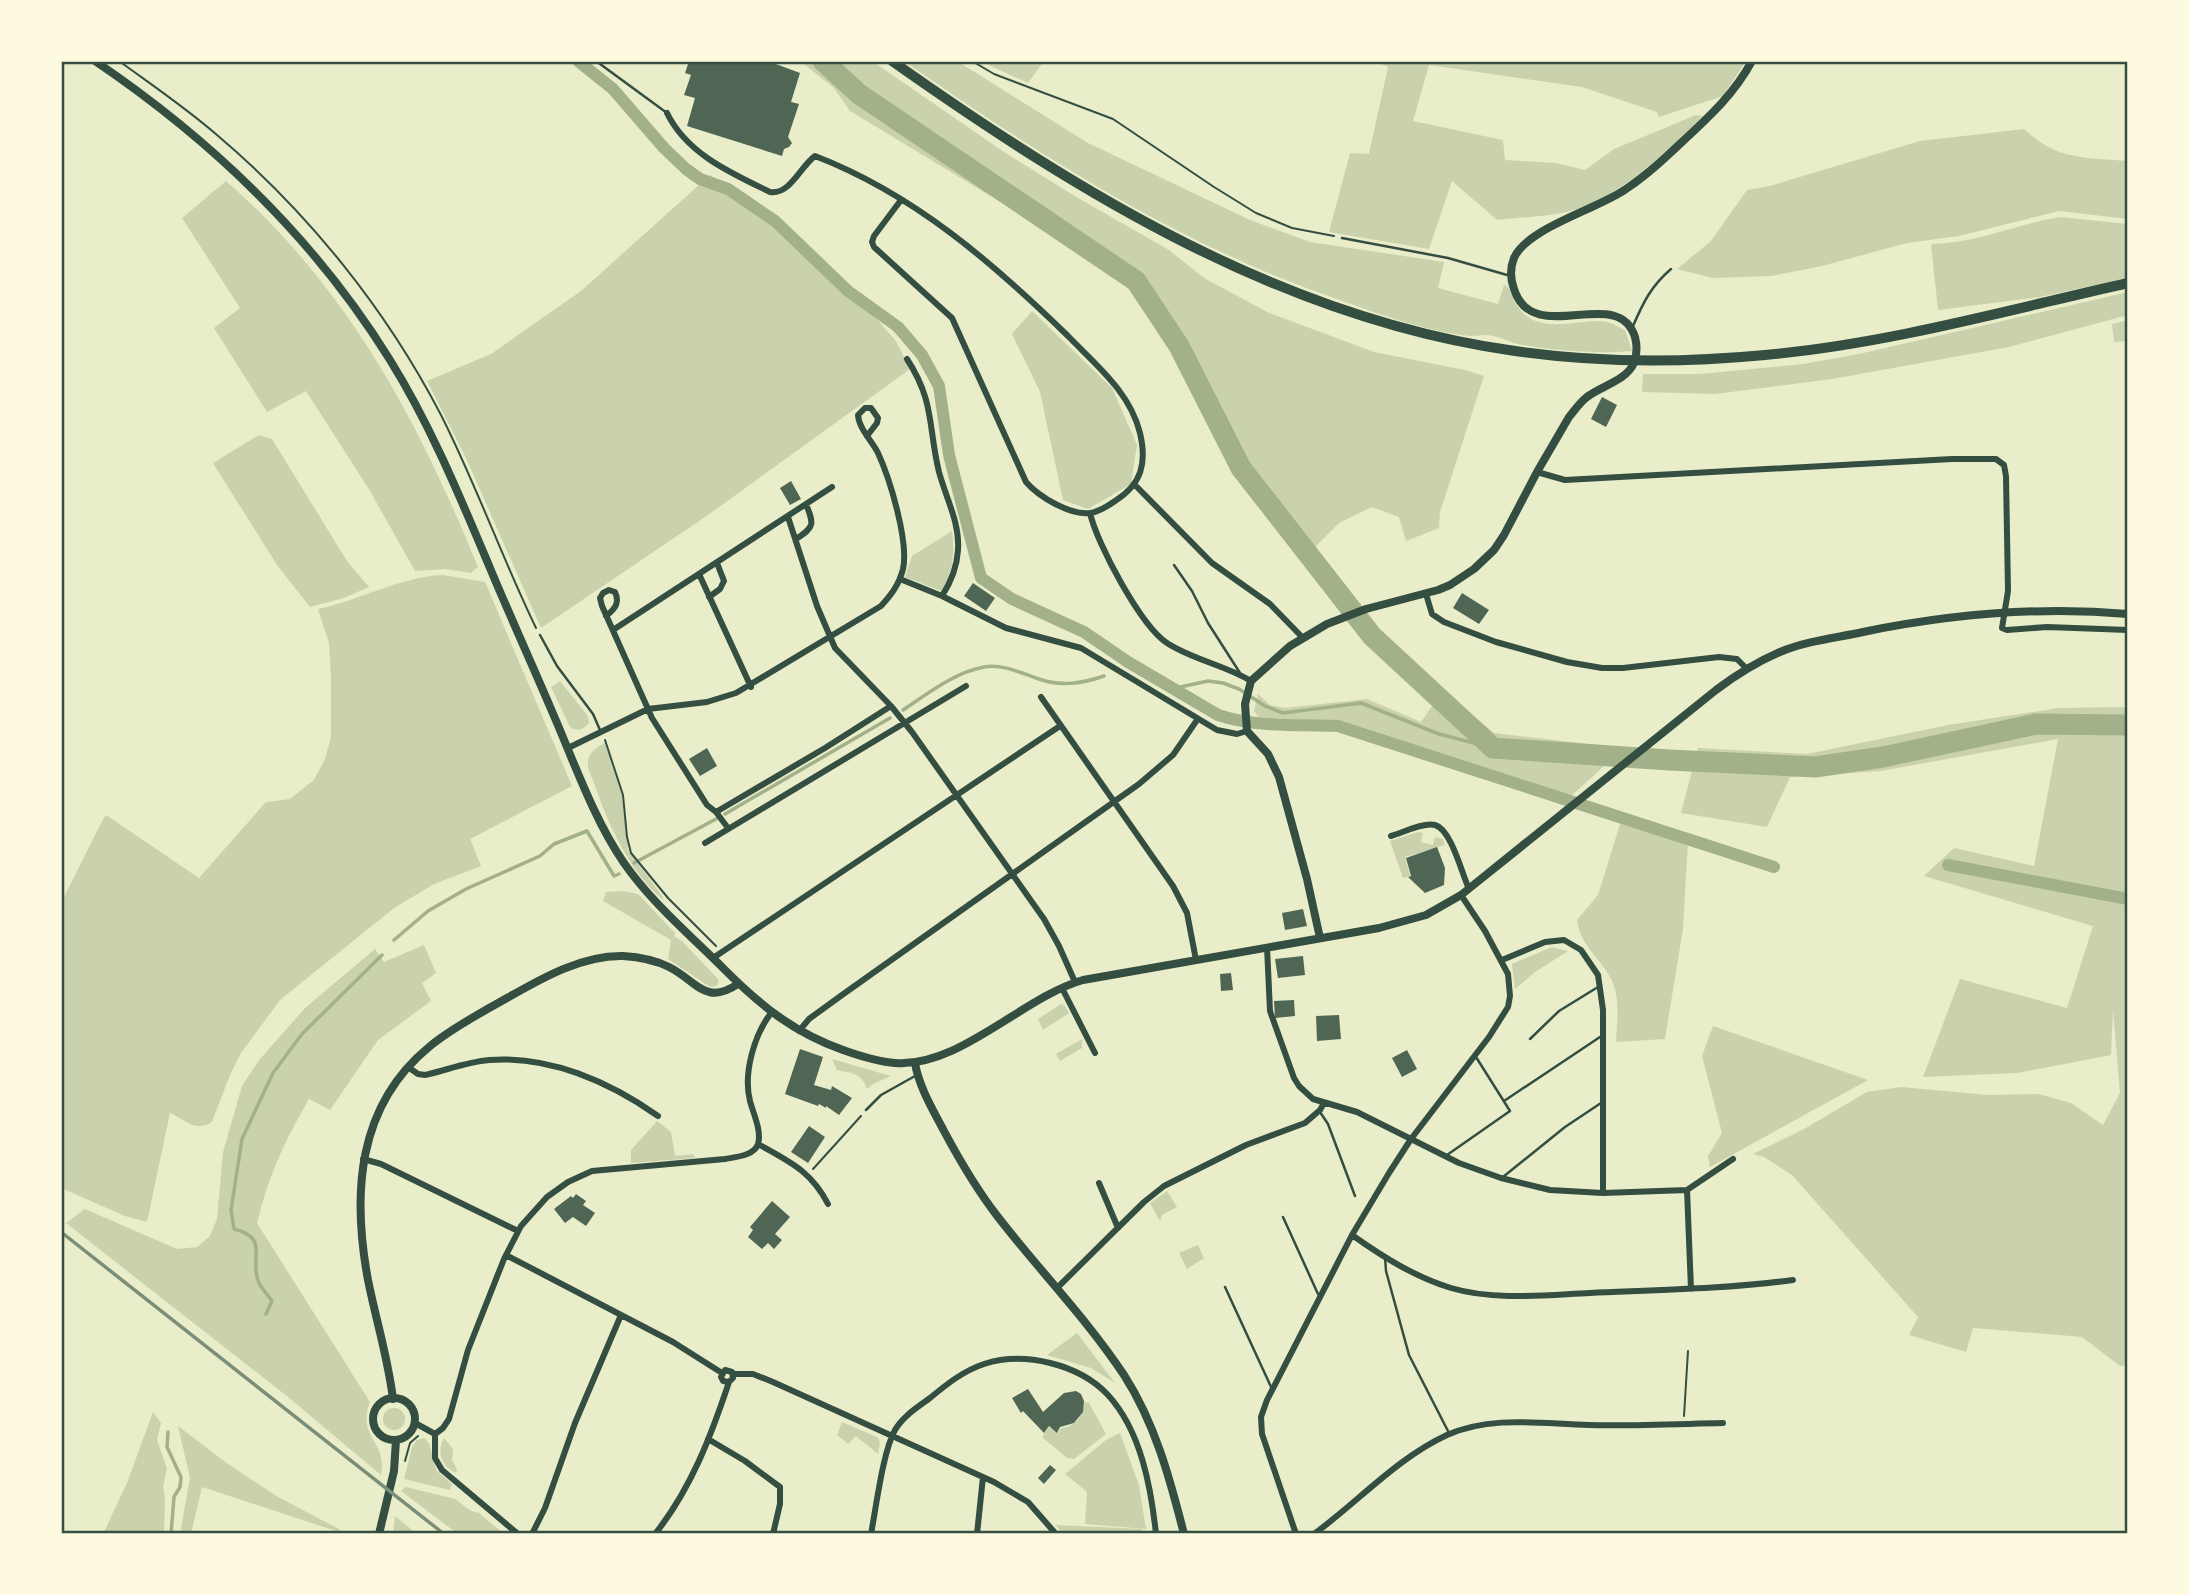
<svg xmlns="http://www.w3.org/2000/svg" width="2189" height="1595" viewBox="0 0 2189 1595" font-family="Mulish,sans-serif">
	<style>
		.green { fill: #cad2ad }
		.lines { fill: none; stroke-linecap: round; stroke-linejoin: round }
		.stream { stroke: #a3b18a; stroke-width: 3.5 }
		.canal { stroke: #a3b18a; stroke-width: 12 }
		.river { stroke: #a3b18a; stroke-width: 21 }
		.building { fill: #4f6655 }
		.path { stroke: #344e41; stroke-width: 2 }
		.service { stroke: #344e41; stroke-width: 2.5 }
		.minor { stroke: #344e41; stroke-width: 6 }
		.tertiary { stroke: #344e41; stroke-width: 8 }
		.trunk { stroke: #344e41; stroke-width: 10 }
		.rail { stroke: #7c8e77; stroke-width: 3.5 }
		.neatline { fill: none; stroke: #344e41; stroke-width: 2.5 }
	</style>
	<rect width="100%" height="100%" fill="#e9edc9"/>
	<path class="green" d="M800,61h72l132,91 74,46 91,52 35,28 65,35 105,39 91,18 19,6 -44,136 -1,16 -33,13 -7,-24 -27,-10 -33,16 -29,29 -77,-110 -60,-105 -34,-51 -289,-175 -16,-23z
		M904,61h53l131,82 162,77 60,22 134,20 -6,26 60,16 6,-19 4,2c3,6 6,14 10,20 18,27 55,14 82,14 9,0 17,5 25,9l7,21c-36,3 -74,0 -110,-6 -12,-2 -21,-9 -35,-10 -5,0 -11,1 -16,1 -41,-3 -98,-24 -137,-38 -156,-54 -295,-143 -430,-237z
		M980,61h64l-16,22z
		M1374,61h372l-23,35 -64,21 -2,-5 -75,-25 -153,-22 -16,56 90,19 2,20 51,3 29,7 29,-21 82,-34 7,1c-39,37 -82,82 -136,96 -22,5 -47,5 -70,8l-45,-39 -23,68 -100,-17 21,-79 19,1 19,-87z
		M2024,129c34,32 60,28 104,32v58l-69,-8 -100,25 -52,7 -85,23 -51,10 -58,2 -36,-9 34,-28 36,-51 23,-4 150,-45z
		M710,175l141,115 45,51 14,28 -202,146 -167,113 -75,-170 -39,-77 64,-27 90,-63z
		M226,181c122,107 191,237 252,386l-7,6 -26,-4 -30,2 -45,-80 -64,-100 -39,21 -53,-84 26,-20 -58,-90z
		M2060,217l68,7v54l-88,19 -102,13 -7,-66c44,0 86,-20 129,-27z
		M2128,292v23l-119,32 -177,32 -117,15 -73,-2 1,-18h57l103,-10 56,-10z
		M1032,311l80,77 25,57 -6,39 -43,25 -25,-9 -23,-108 -28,-58z
		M2128,320v21l-14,1 -2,-18z
		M259,435l13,4 75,122 22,26 -25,11 -34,9 -33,-42 -64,-102z
		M952,531c3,21 1,42 -11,60l-36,-14 7,-21z
		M443,575l42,7 87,204 -102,53 11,27 -47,18 -40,24 -114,92 -39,53 -11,22 -18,47c-18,11 -27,-3 -42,-9l-23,109 -22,-6 -64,-28v-285l39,-78 6,-10 93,63 67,-76 24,-3 24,-19 11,-21 6,-22v-59l-2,-35 -11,-34c43,-9 81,-32 125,-34z
		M560,681l28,35 1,7c-6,7 -12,9 -19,4l-19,-40z
		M1443,690l51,43 130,15 -55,50 -228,-75 -80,-2 -7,-10 4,-17 12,11 15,3 82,-9 54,23z
		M2128,707v658l-8,1 -38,-29 -109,-9 -7,24 -57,-17 9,-18 -126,-142 -28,-18 -11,-3 51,-25 63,-37 34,-5 87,8 51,-1 32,9 32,22 17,-32 -7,-83 -2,45 -94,18 -94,4 37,-98 107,29 26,-82 -169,-50 30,-28 80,18 24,-127 -177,32 -91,6 -23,50 -86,-14 17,-65 109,6 141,-29 111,-17z
		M605,743l17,52 6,55 35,47v3c-34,-29 -55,-76 -69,-117 -2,-6 -7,-14 -6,-21 0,-9 10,-16 17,-19z
		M1621,821l67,20 -5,88 -18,110 -49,3c1,-21 5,-46 -6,-65 -12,-22 -29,-30 -33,-57l21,-25z
		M1418,832l5,1 -2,9 12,3 2,-8 8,2 2,6 -40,12 5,19 -7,2 -13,-37z
		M623,891l15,3 37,39 -1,3 8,5 35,37 2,3 -3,5 -6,1 -42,-28 3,-19 -68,-39 3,-9z
		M424,945l12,28 -14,10 9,18 -53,39 -48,70 -21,-11c-24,41 -41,78 -52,124l113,179c-14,35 18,39 11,73l-93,-78 -222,-174 19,-14 92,40 20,-2 13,-11 7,-17 6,-67 19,-66 18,-27 45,-51 70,-59 9,13z
		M1552,947l16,4 -33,21 -20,17 -3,-25z
		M1061,1004l4,2 4,7 -26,17 -5,-11z
		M1713,1026l155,54 -158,87 -2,-11 14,-23 -20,-77z
		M1082,1039v9l-22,13 -4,-7z
		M832,1059l59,17 -18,8 -6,5c-5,-16 -16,-16 -30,-19z
		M657,1121l14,11 4,24 18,-2 2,4 -64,5v-13z
		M1167,1191l10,16 -15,8 -2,6 -10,-18z
		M1198,1245l6,13 -17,11 -8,-16z
		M1077,1333l38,50 -24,-15 -44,-13z
		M1084,1402l5,1 17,31 -32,25 -7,-1 -25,-21 7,-10 9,6 3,-5c15,-1 22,-12 23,-26z
		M383 1419a11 11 0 1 1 22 0a11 11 0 1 1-22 0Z
		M153,1412l8,11 -4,17 10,29 -4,18 2,11 -1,36h-61l24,-51z
		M842,1422l35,15 3,5 -2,12 -22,-18 -8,8 -11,-9z
		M178,1426l50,38 50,33 61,32 3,4 -140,-46 -11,47h-11l10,-56z
		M1120,1433l19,52 7,44 -61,-5 2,-32 -22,-18 41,-34z
		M424,1438l5,5 7,27 16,14 -2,6 -46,-11 8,-32 5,-7z
		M444,1438l9,11 -1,11 5,9 -1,4c-14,-6 -20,-21 -12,-35z
		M406,1487l49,12 16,12 8,2 25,21h-46l-57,-43z
		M395,1516l22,18h-24z
		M1056,1525l86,4v5h-80z"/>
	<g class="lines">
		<path class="stream" d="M1171,689l37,-8 15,2 16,6 26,17 18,7 78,-10 78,31 54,14
			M903,710c24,-16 52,-38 81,-43 18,-3 35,5 52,11 23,9 45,6 68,-2
			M725,814l165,-96
			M634,863l82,-44
			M394,940l34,-29 38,-22 74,-33 14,-12 33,-13 27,45 5,-2
			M266,1314l6,-13c-4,-6 -10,-12 -13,-18 -11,-24 12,-45 -25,-54l-3,-19 11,-71 31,-66 29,-39 80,-79
			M168,1432l-1,15 14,30 -1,10 -6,10 -3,37"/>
		<path class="canal" d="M578,61l35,28 51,59 22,21 14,10 28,10 47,32 73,70 50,36 24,28 17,31 10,69 32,123 31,21 72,33 44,30 90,53c39,13 80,9 120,11l436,141
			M1948,865l180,34"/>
		<path class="river" d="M823,61l36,33 277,187 43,65 62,122 131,168 121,112 176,12 146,7 68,-10 153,-33 92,1"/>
	</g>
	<path class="building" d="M689,61h88l-1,3 24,9 -9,29 8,2 -11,33 4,6 -3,4 -5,2 -2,7 -95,-30 8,-28 -11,-3 7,-20 -6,-2z
		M1602,397l15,8 -11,22 -15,-8z
		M791,481l10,18 -11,6 -10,-17z
		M973,583l22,15 -9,13 -22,-15z
		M1462,593l27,17 -10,14 -26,-16z
		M707,748l10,18 -17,10 -11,-17z
		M1437,847l8,21 -1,17 -19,8 -17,-16 3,-1 -5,-18z
		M1303,909l4,17 -22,4 -3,-17z
		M1303,956l2,19 -27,3 -3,-19z
		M1231,973l2,17 -12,1 -1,-17z
		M1294,1000l1,16 -20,2 -1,-17z
		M1339,1015l2,24 -24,2 -1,-25z
		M800,1049l23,8 -9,28 17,5 1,-4 20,12 -13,17 -13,-9v2l-7,-4 -1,2 -33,-12z
		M1407,1050l10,19 -15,8 -10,-19z
		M809,1126l16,11 -17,26 -17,-11z
		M576,1194l10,7 -3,4 12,8 -9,13 -13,-9 -8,6 -11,-14 17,-13 2,2z
		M772,1201l18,16 -15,17 7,6 -8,9 -6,-6 -6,6 -14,-12 5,-7 -3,-3z
		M1028,1389l15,23 21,-19 12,-2 5,3 3,7 -1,11 -9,11 -14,4 -3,6 -8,-7 -5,7 -21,-22 -2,2 -9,-15z
		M1050,1465l6,5 -12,14 -6,-6z"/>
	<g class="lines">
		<path class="path" d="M119,61c33,24 67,47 98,74 91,77 169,174 224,280 35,69 61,143 95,213
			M972,61l22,13 119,45 101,68 42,26 36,15 42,8
			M605,740l18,55 4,42 4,16 37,45 48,48
			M813,1169l48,-53
			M1684,1416l4,-65
			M405,1461l5,-18 8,-7"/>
		<path class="service" d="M596,61l71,52
			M1342,238l106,20 59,17
			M1633,326c10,-23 18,-40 38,-57
			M1174,565l18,26 16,32 32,50
			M540,635l17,31 36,48 7,16
			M1530,1039l29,-28 39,-24
			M1504,1101l96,-64
			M866,1110l15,-15 34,-19
			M1320,1112l8,12 27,72
			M1447,1155l63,-44 -34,-54
			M1503,1177l62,-50 36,-24
			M1283,1217l35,77
			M1385,1257l1,14 23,84 40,78
			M1225,1287l47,102"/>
		<path class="minor" d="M667,113c20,41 64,60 103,79 20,3 30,-25 45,-36 99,38 178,107 253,180 28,29 62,56 72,97 7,30 2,51 -25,68 -7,5 -15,10 -24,12 -20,3 -52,-16 -65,-31l-74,-164 -78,-71 -2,-5 2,-6 27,-36
			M907,359c28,43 21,68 32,113 7,26 21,51 19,78 -1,17 -7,32 -16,46
			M1537,472l28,8 387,-21h44l8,6 2,11 2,115 -6,37 5,2 40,-3 81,3
			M1135,485l77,78 58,41 32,33
			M1090,513c7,31 51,113 77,130 26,17 58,22 84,38
			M788,517l29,89 18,42 56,58 21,26 132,187 15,27 16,36
			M796,539c19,-12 18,-15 10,-35
			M699,574l52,113
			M900,579l42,17 64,32 75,20 136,82 20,4 10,-3
			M1426,594l6,20 12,8 52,20 71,20 35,6h21l96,-11 18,2 10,10
			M709,597l11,-8 4,-8 -7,-18
			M606,616c9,-7 14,-13 9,-24l-6,-2 -6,3 -3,5 2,8 50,112 55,87 9,7 12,16
			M613,630l219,-143
			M1041,697l132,189 14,27 9,47
			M568,748l80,-39 59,-7 29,-9 145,-87c10,-11 18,-21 22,-37 6,-27 -13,-90 -25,-116 -6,-12 -19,-24 -20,-38l7,-7h6l7,10 -1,5 -10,13
			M716,812l109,-64 66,-42
			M1391,836c11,-3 32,-14 44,-11 16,4 27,49 34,64
			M705,843l261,-157
			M1267,947l3,64 24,67 5,8 14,13 44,13 102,51 42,15 49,12 53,3 84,-3 46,-31
			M713,958l347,-232
			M1502,960l43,-18 19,-2 17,10 17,25 5,35v183
			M1062,988l33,65
			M799,1031l10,-12 33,-24 297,-211 34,-29 24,-35
			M408,1067l10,7 7,1c22,-5 42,-13 64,-15 60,-5 121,22 169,56
			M758,1144c32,18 53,27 70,60
			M363,1159l18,5 137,67
			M1099,1183l19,45
			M1687,1190l4,99
			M1352,1235c31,22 63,42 99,53 44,13 94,7 139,5 68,-3 136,-4 203,-13
			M506,1255l167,87 49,31
			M1057,1288l87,-86 20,-16 82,-41 59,-22 15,-13 4,-7
			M733,1374h20l20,8 221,100 34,20 28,32
			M415,1423l20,11
			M435,1434l8,-6 6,-9 19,-69 36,-91 17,-33 26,-29 21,-15 24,-11 133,-12c10,-2 29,-3 33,-15 4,-13 -5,-31 -8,-43 -7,-27 4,-66 21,-88
			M435,1434v24l7,12 76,64
			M708,1439l37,22 35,26v17l-7,30
			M532,1534l13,-26 30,-85 46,-108
			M655,1534c36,-45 56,-98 74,-152l4,-4 -1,-6 -7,-2 -4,7 2,4 6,1
			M871,1534c5,-26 12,-83 24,-104 8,-14 23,-23 35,-32 17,-14 33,-27 54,-34 40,-13 95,0 124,31 33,36 43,92 48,139
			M977,1534l6,-57
			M1296,1534l-34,-100 -1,-17 6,-17 85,-165 37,-62 22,-34 78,-102 19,-30 2,-11 -2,-22 -23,-43 -24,-36
			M1314,1534c44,-32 83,-76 133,-99 45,-20 94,-11 142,-10 45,1 89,-1 134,-2"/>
		<path class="tertiary" d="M95,61c118,80 220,178 295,299 41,66 70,137 100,208 20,48 41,94 61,141 22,50 42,109 73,154 27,39 66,72 100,106 37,37 69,63 119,81 17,6 35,12 52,13 64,5 128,-66 188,-83l296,-52 47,-13 35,-20 255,-205c20,-15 41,-28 64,-38 26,-11 55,-14 83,-20 88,-18 175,-26 265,-18
			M1320,938l-13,-59 -28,-102 -11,-23 -21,-23 -2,-27 6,-23 39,-35 37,-22 39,-15 72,-19 12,-5 24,-16 20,-19 10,-15 33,-63 32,-55c6,-7 11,-15 18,-20 14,-11 39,-16 47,-34 3,-8 3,-18 1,-26 -17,-54 -102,12 -121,-48 -4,-11 -4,-21 0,-31 13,-30 84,-49 112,-69 21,-14 39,-31 57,-48 27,-25 51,-47 69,-80
			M915,1063c4,24 18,47 29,68 16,30 33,59 54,86 41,53 89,102 126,158 31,48 46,104 60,159
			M373 1419a21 21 0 1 1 42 0a21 21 0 1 1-42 0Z
			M393,1399c-5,-41 -17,-79 -25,-119 -16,-86 -11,-174 61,-233 19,-16 41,-28 62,-40 40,-22 85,-52 132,-51 16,1 32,4 46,11 28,14 36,39 69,17
			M379,1534l15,-63 2,-31"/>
		<path class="trunk" d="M892,61c187,132 391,258 623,290 83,12 166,12 250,4 122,-11 243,-45 363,-72"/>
		<path class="rail" d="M61,1232l383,302"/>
	</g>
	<rect width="2189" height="1595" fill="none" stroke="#fefae0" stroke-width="126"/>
	<rect x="63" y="63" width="2063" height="1469" class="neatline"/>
</svg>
